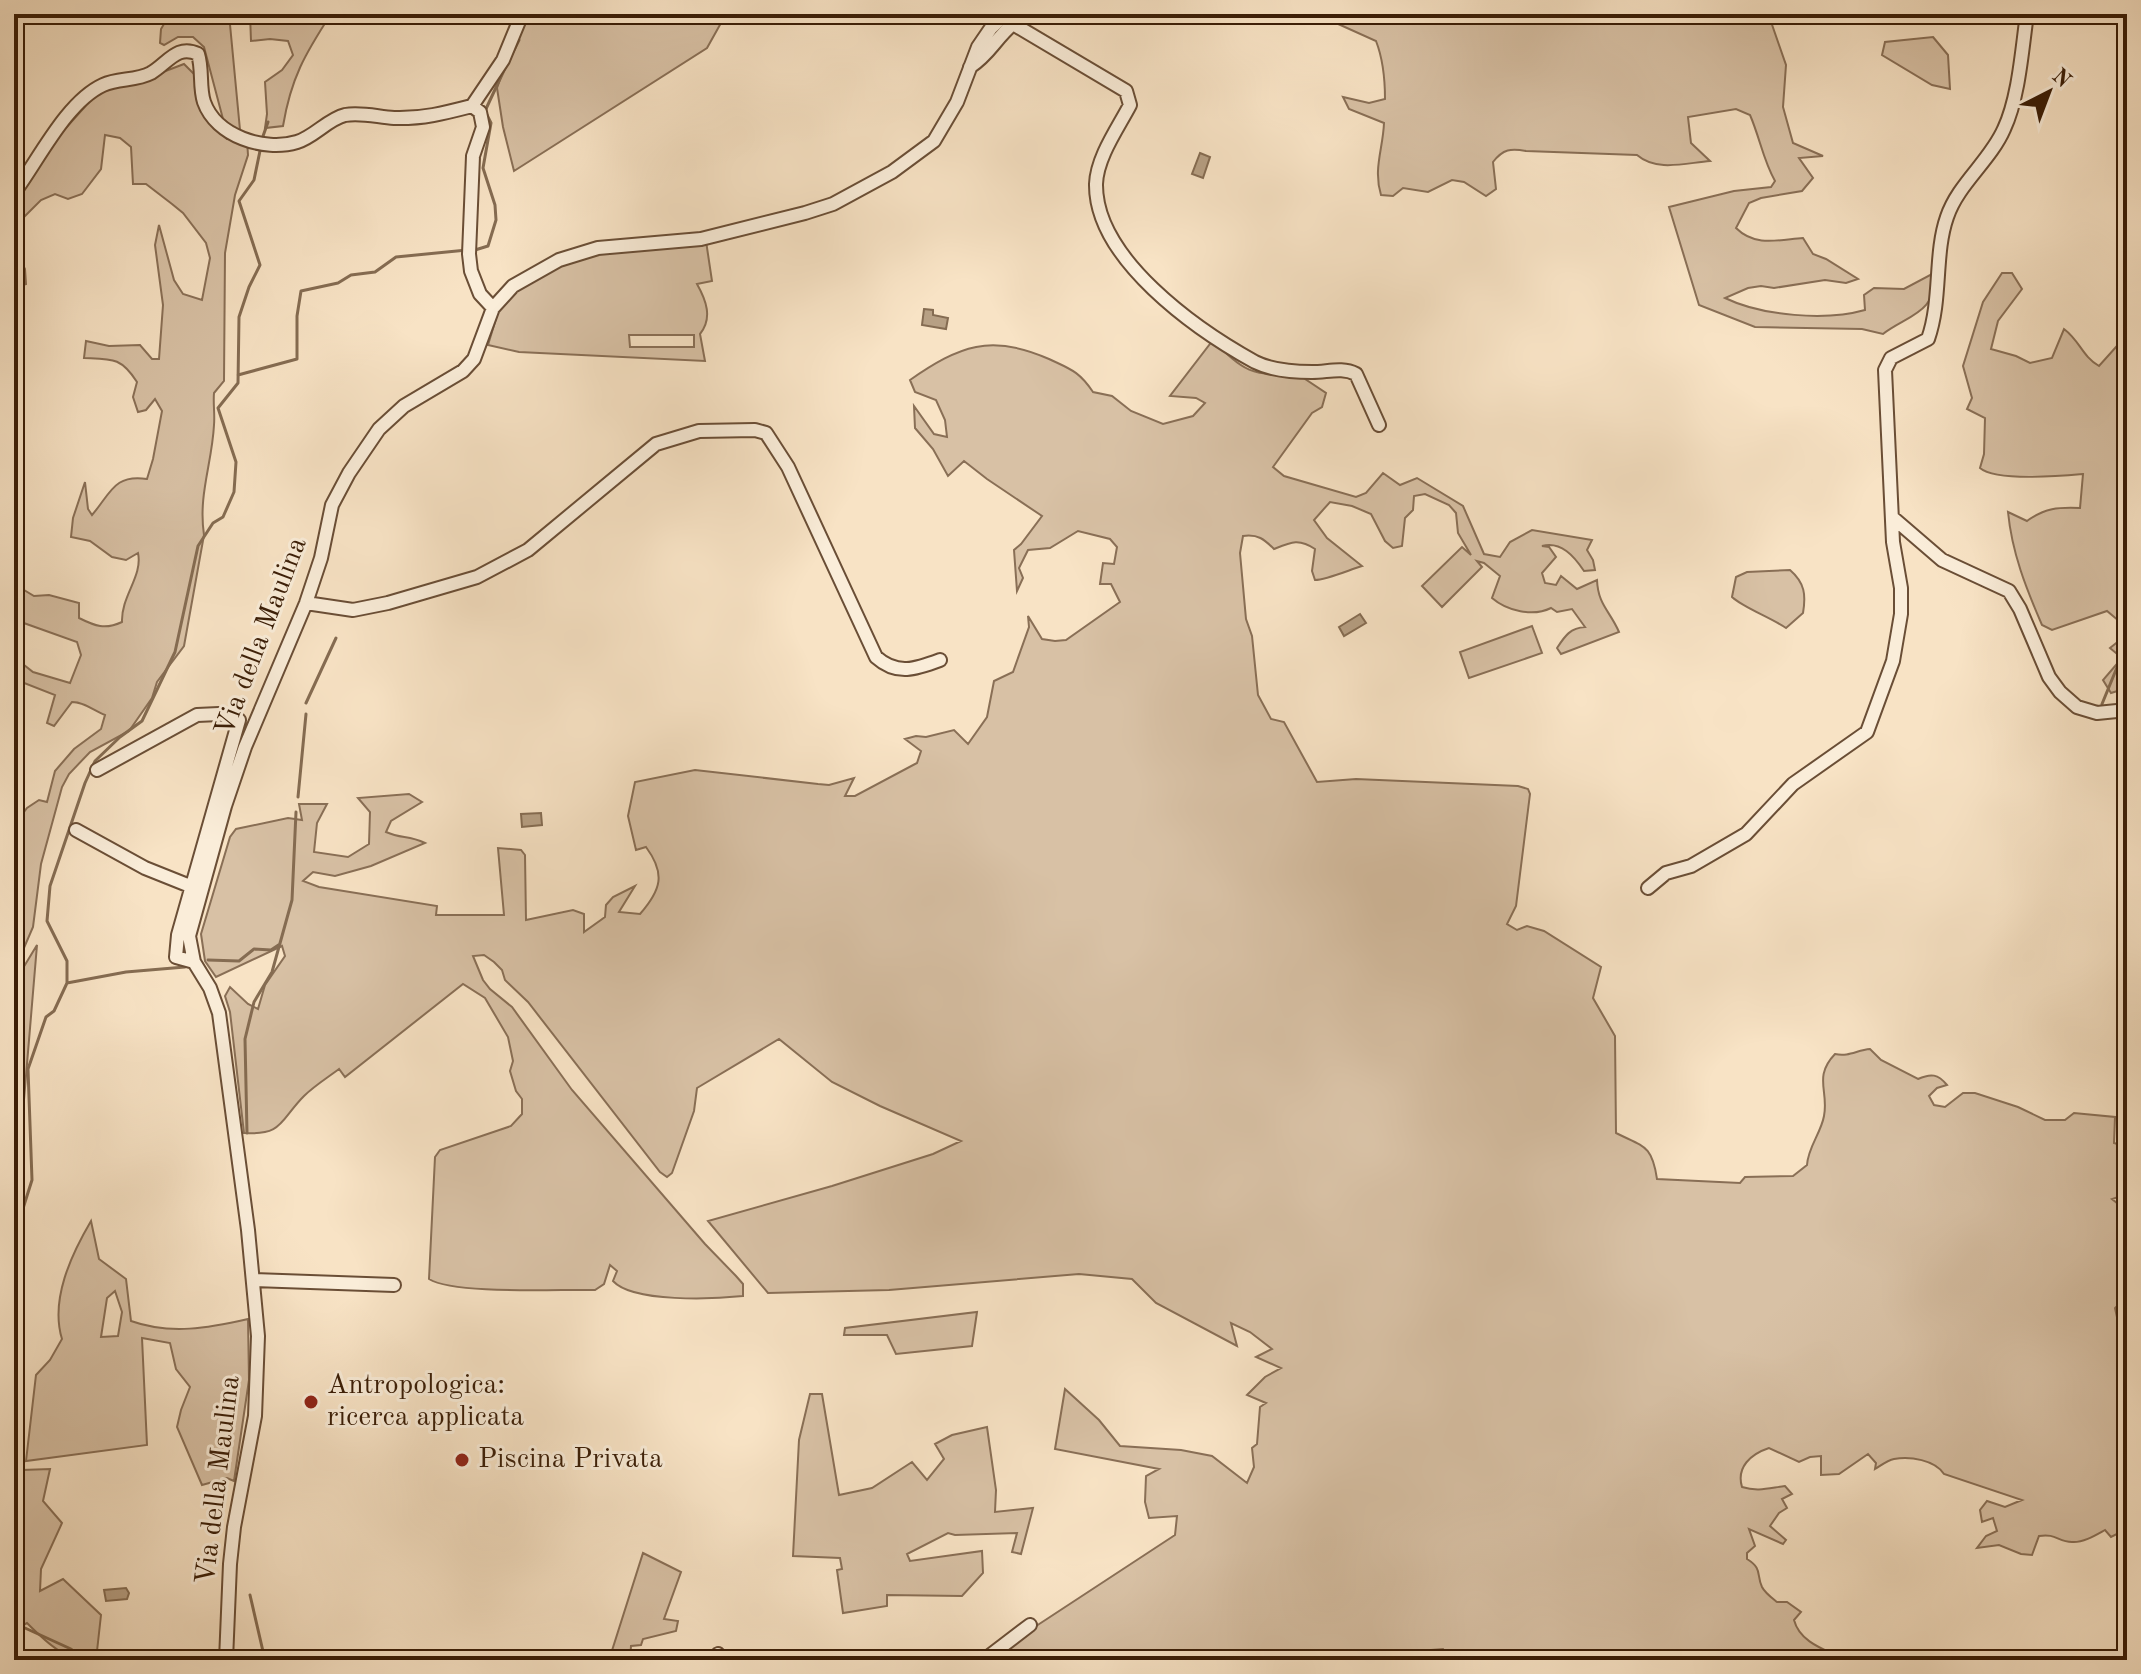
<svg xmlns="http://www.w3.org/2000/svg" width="2141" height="1674" viewBox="0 0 2141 1674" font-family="'Old Standard TT',serif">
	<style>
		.green { fill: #d8c1a5; stroke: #896f56; stroke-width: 2; fill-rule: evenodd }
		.water { fill: #b7a084; stroke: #856c52; stroke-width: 2 }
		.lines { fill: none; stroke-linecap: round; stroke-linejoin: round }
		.stream { stroke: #856c52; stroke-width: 3 }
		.minor-casing { stroke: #6a4e36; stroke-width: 16 }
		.minor { stroke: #faedd9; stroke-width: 12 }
		.poi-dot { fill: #8f2418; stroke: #faedd9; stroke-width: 3 }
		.labels { text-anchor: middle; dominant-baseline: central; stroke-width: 6; stroke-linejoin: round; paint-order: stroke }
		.street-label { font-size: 28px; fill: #3a1d06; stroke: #faedd9 }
		.poi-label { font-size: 28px; fill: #3a1d06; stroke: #faedd9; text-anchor: start }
	</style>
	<rect width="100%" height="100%" fill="#f8e3c5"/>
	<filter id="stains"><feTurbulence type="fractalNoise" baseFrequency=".0025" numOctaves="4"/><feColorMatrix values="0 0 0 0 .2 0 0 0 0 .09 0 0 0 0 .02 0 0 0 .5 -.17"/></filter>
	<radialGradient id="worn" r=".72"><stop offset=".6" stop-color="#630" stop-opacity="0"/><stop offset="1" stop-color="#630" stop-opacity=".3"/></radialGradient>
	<path class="green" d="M170,14h59l11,116h-5l-12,-11 -19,-72 -11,-10h-15l-14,8 -4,-2 1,-14z
		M250,14h81c-26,40 -40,64 -48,112l-18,2 2,-14 -2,-32 17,-12 11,-15 -5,-14 -18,-2 -19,2z
		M523,14h203l-19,34 -193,123 -11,-44 -6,-39z
		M1316,14h449l4,2 17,49 -3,42 10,36 30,13 -24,2 14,20 -11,13 -41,7 -12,5 -13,25c19,19 42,12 67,10l10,16 13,5 32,20 -12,4 -21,-3 -51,8 -13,-2 -13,2 -23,10c37,18 101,23 140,12l-1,-15 10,-7 30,1 28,-15c8,38 -26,42 -49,60l-21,-5 -107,-2 -56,-22 -30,-98 65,-16 37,-4 4,-6c-12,-21 -15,-43 -25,-66l-14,-6 -48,8 3,26 19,18c-25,2 -53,11 -73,-6l-111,-4c-15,-3 -23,-2 -33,11l3,27 -10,7 -22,-14 -12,-2 -24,12 -25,-4 -10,8 -12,-1c-8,-26 2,-46 3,-72l-35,-14 -6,-12 26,6 16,-4c0,-20 -2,-40 -9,-58z
		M1933,37l15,18 2,34 -18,-4 -50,-30 3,-13z
		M184,64l14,14 18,51 11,10 20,1 1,15 -13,40 -10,58 -1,128 -10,12c-1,11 1,21 0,32 -2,39 -16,70 -10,110l-20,111 -27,36 -5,16 -23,33 -39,21 -21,22 -7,13 -21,77 -8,63 -19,44v-99l10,-24 -9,-24 12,-16 12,-8 8,2 8,-31 19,-22 27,-20 4,-14c-12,-5 -21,-13 -33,-13l-18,24 -7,-3 8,-28 -41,-16v-22l19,15 37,11 11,-28 -4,-13 -56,-20 -7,-5v-33l20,12 15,-1 30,8v15c16,8 26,12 43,4 -1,-26 21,-46 16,-69l-12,7 -14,-3 -22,-16 -19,-4 2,-19 12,-36 3,27 4,6c19,-22 22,-41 55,-36l6,-20 9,-48 -7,-12 -9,11 -8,2 -5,-15 4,-15c-16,-25 -25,-23 -53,-24l2,-17 23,5 31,-1 12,14h7l4,-54 -8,-60 4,-20 15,55 9,14 19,6 8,-42 -4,-15 -23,-30 -11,-9 -26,-20h-13l-2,-37 -11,-9 -15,-3 -4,34 -19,25 -14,5 -13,-5 -14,6 -26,26 2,28 8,15 1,15 -12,4v-86l34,-54 50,-56 17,-8 27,-4z
		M706,241l6,40 -15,3c9,16 16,34 3,50l5,27 -186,-9 -31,-7 10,-33 15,-20 26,-16 43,-19 25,-6zM629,335h65v12h-64z
		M2002,273h10l10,16 -24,32 -7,28 25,7 14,7 22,-5 12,-29c16,12 18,27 35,37l26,-29 2,3v348l-16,5 -8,-13 19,-22 -12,-10 15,-12 -6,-15 -12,-10 -55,19 -10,-5c-16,-37 -30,-72 -34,-113l19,9c18,-13 31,-14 53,-13l3,-34c-22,2 -87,8 -103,-6l4,-14 1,-36 -18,-9 5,-11 -9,-32 20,-64z
		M1213,340c29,30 40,38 83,33l30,20 -4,14 -10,6 -39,54 11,9 72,21 10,-4 17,-20 17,12 17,-7 46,28 21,48 16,3 10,-15 22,-12 60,10 -5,10 6,10 2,10 -11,1c-10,-15 -23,-30 -42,-25l7,1 7,10 -14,16 3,10 11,2 5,-9 16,13 20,-9c1,25 13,31 22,52l-58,22 -4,-6c8,-12 13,-20 28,-21l-13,-18 -15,3 -6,-4c-18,9 -44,3 -59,-10l8,-22 -16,-13 -7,-2 5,6 -40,40 -20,-21 40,-39 9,8 -13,-22 -2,-20 -7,-8 -24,-11 -11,2 -1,14 -8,8 -3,28 -9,2 -8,-7 -14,-27 -19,-8 -22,-4 -16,18 13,18 35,28c-13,4 -36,14 -47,14l-3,-9 3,-22c-16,-11 -24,-7 -41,0 -10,-10 -16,-15 -31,-13l-3,17 6,66 6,17 6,59 13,24 13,3 33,60 39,-3 162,7 10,3 2,5 -14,112 -9,18 10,6 10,-4 17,5 57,36 -8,31 22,38 1,97c28,14 36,12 41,46l83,4 5,-6 48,-1 14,-11c1,-18 14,-32 17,-49 5,-25 -11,-39 11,-62 14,3 22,-4 35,-5l11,11 37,19c13,-6 20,-5 29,6l-10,3 -8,8 5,9 11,2 18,-14h12l43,14 27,13h20l9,-7 41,4 -1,26 13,4v47l-15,5 15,12v86l-12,11 5,23 7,4v194l-16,8 -6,-7c-9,5 -22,13 -33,12 -14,0 -16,-9 -33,-6l-7,19 -11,-1 -22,-9 -22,3 9,-12 11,-5 -4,-13 -11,4 -2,-12 7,-9 18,6 17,-7 -78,-26c-9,-14 -34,-18 -50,-15 -6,1 -14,7 -19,10l1,-6 -8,-9 -29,20 -18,1v-19l-11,1 -11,5 -30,-14c-18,6 -33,19 -27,39 16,5 27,1 43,-1l7,8 -10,5 5,9 -8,5 -9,13 16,14 -3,4 -34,-15 6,17 -8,7v6c16,10 9,15 15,28 3,6 10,11 15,15h10l14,10 -7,8c6,23 32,30 52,40h-397l-6,-11 -140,11c-16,0 -31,-9 -46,-8l-4,8h-264l35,-26 151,-99 2,-19 -28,2 -4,-16 1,-26 13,-7 -104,-20 10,-60 34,31 21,26 61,4 31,6 35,27 7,-16 -2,-19 5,-4 3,-37 6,-4 -19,-8 18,-18 16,-9 -25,-11 16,-8 -22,-17 -19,-9 6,23 -81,-43 -24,-24 -53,-5 -190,16 -121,3 -60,-72 124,-35 101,-32 28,-13 -81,-35 -48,-24 -53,-43 -82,49 -3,23 -22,62 -5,4 -7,-5 -132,-170 -23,-22 -3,-10 -8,-8 -10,-7 -11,1 10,24 7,9 22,18 60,83 133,154 31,32 7,8v12c-29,3 -110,7 -130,-15l4,-10 -7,-6 -6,19 -9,6c-35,-1 -140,5 -166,-11l6,-122 5,-7 71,-24 11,-12v-15l-6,-8 -6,-20 3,-10 -5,-24 -23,-39 -22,-14 -118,93 -6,-8c-12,9 -25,17 -35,27 -24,24 -21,40 -60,37l-14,-121 -5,-16 5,-9 18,17 10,5 7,-24 20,-29 -3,-10 -66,31 -11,-16 -4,-27 29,-97 6,-8 52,-11 14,2 -3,-16h28l-10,19 -3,29 34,5 21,-13 1,-32 -12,-14 51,-4 13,8 -31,19 -5,11c16,7 22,3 39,11l-54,23 -36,10 -22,-4 -10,9 16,6 118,19 -1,9h68l-6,-67 23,2 4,5 1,65 47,-10 11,4v18l21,-15 1,-12 7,-8 22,-11 -16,26 21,2c21,-24 26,-40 6,-67l-10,3 -8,-34 7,-34 60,-12 123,14 11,1 25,-7 -9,18h10l62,-33 4,-12 -16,-12 11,-3 10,1 28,-7 14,14 19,-27 7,-36 19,-9 16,-45 -1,-11 14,23 13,2 11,-1 54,-38 -9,-18h-11l3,-21 11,1 3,-17 -7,-8 -32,-8 -28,17 -22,2 -9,18 4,10 -6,13 -3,-41 7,-6 21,-28 -55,-37 -23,-18 -16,15 -15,-27 -18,-21 -1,-22 20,28 13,3 -2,-17 -9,-20 -21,-8 -5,-12c49,-34 81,-47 139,-21 21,10 30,12 44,33l19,4 19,15 32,13 30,-8 12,-13 -9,-5 -26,-2z
		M1790,570c15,13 16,25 13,43l-17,15c-16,-11 -42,-20 -54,-31l4,-20 11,-5z
		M1532,626l10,27 -73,25 -9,-26z
		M37,945l-18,214 -5,17v-193z
		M91,1221l8,38 27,20 5,42c39,14 78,7 117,-2l1,61 -15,101 -7,-3 -25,7 -25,-58 4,-17 9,-23 -14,-18 -6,-26 -28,-5 5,107 -121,16 10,-86 14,-15 12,-21c-12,-39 9,-84 29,-118zM115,1291l7,21 -4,24 -17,1 6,-39z
		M977,1312l-5,34 -76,8 -9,-19h-43l1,-7z
		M810,1394h12l17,101 33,-7 40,-26 15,18 17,-21 -9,-15 17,-9 35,-8 9,63 -1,22 38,-4 -12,46 -9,-2 5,-19 -62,2 -7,-2 -41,21 3,7 72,-10 1,22 -21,23 -75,-1v11l-44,7 -6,-43 5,-1 -2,-11 -47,-2 6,-116z
		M50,1469l-7,32 19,22 -21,46 -1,22 23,-12 38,36 -5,45c-32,0 -47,-15 -69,-37l-13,7 2,-138 6,-22z
		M643,1553l38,19 -17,47 14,2 -2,10 -33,8 -2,6 -10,1 -1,14h-21z"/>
	<path class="water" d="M1200,153l10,4 -7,21 -11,-4z
		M924,309l9,1v5l15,3 -2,11 -24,-4z
		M1360,614l6,9 -22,13 -5,-9z
		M541,813l1,12 -20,2 -1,-13z
		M126,1588l3,5 -2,6 -21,2 -2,-11z"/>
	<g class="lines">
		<path class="stream" d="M511,56l8,-16
			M262,139l6,-17
			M475,250l13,-4 8,-26 -1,-15 -12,-37 8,-45 -6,-12 21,-45
			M238,375l59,-16v-43l4,-25 37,-8 13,-8 24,-3 21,-15 71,-7
			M306,703l30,-65
			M2102,704l25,-61
			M298,797l8,-83
			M208,960l31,1 15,-12 17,1 9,-6
			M67,983l59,-11 59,-5
			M247,1133l-2,-94 9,-37 18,-30 20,-72 4,-88
			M14,1237l18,-57 -4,-111 18,-52 8,-6 13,-28v-22l-20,-40 3,-35 35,-103 10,-22 25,-24 22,-16 33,-69 23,-106 15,-23 10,-6 11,-25 2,-30 -18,-54 20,-25 1,-66 10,-30 11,-22 -21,-64 15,-21 7,-34
			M14,1341l5,46 -5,30
			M250,1595l15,65
			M14,1623l57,26 10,11"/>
		<defs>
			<path id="minor" d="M970,67c20,-13 25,-28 43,-43l113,67 4,14c-12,23 -33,52 -34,79 -1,75 101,146 159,178 16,8 39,10 57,10 16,0 30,-5 44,2l23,51
				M472,106l31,-46 19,-46
				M14,193c24,-32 52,-91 89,-108 15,-7 33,-4 48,-12 17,-10 26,-29 47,-19 5,16 1,33 6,48 12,34 60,50 93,40 17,-5 31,-23 48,-27 16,-3 33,2 49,3 28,1 51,-5 78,-12l8,6 3,15 -10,29 -4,98 2,17 9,23 13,14
				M1892,517l50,43 67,31 11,18 29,68 11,15 17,15 20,6 30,-3
				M306,603l47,7 35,-7 89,-26 51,-27 128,-106 43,-13 56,-1 11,3 22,34 88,190c21,19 40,12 64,3
				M97,770l100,-55 22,-1 20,6 -61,215 -2,22 18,5
				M76,830l69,38 50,20
				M1648,888l18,-15 25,-7 55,-32 47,-50 74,-52 26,-71 8,-47v-26l-8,-46 -8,-172 6,-12 37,-19c14,-40 6,-85 19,-122 11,-33 43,-56 57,-88 15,-32 18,-80 23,-115
				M254,1280l140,5
				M226,1660l4,-96 4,-37 21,-111 3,-80 -10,-106 -29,-217 -9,-25 -16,-26 -5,-26 36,-130 20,-59 61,-144 15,-45 11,-53 17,-32 30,-44 25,-23 59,-35 11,-12 19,-51 20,-22 46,-26 39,-12 103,-9 104,-26 28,-9 59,-32 42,-31 23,-39 21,-55 13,-19 15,-14
				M714,1660l4,-6
				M984,1660l46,-35"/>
		</defs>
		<use href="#minor" class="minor-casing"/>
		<use href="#minor" class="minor"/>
	</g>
	<g class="poi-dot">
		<circle cx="311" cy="1402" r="8"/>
		<circle cx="462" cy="1460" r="8"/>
	</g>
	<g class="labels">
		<g class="street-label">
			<text transform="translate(262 637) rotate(-69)">Via della Maulina</text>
			<text transform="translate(219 1480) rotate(-83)">Via della Maulina</text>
		</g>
		<g class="poi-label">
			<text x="327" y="1386">Antropologica:<tspan x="327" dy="32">ricerca applicata</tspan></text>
			<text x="478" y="1460">Piscina Privata</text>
		</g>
	</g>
	<rect width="2141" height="1674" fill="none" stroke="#f8e3c5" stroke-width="48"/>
	<rect x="16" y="16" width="2109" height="1642" fill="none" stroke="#3a1d06" stroke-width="4"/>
	<rect x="24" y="24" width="2093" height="1626" fill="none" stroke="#3a1d06" stroke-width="2"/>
	<g transform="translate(2049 92) rotate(42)" stroke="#faedd9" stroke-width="6" paint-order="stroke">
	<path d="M0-6L14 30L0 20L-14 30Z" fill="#3a1d06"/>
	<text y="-12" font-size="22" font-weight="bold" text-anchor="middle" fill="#3a1d06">N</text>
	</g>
	<rect width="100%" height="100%" filter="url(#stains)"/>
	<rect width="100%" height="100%" fill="url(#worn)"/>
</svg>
